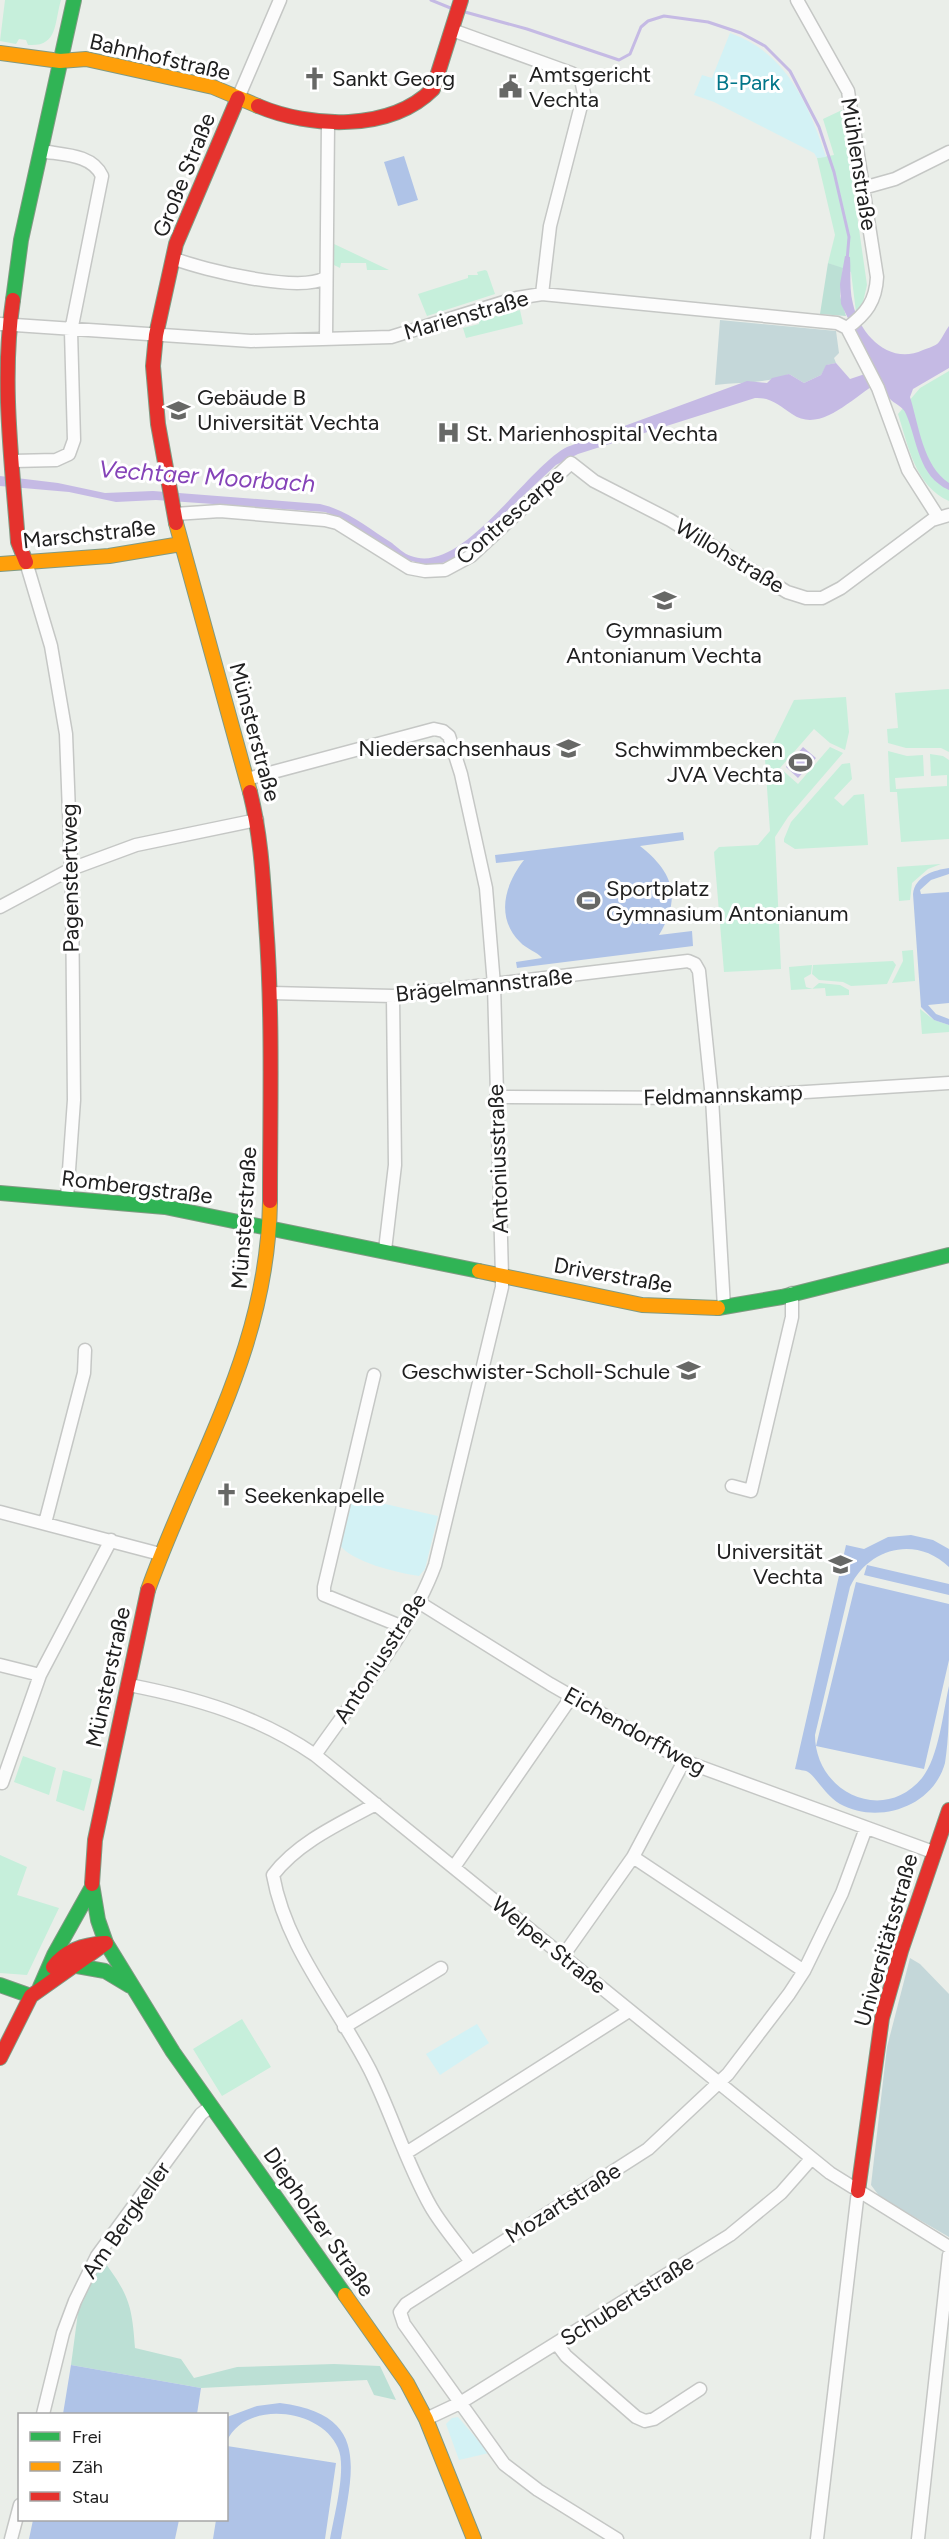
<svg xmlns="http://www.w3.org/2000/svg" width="949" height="2539" viewBox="0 0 949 2539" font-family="Figtree,sans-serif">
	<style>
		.grass { fill: #c6efdb }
		.forest { fill: #bce0d5 }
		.cemetery { fill: #c4d7d9 }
		.park { fill: #d3f2f5 }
		.pitch { fill: #afc3e7 }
		.water { fill: #c5bae4 }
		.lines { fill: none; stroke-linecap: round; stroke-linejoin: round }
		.stream { stroke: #c5bae4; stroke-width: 3 }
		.street-casing { stroke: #c5c7c5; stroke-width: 15 }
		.fast-casing { stroke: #809a83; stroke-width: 16 }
		.slow-casing { stroke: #809a83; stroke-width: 16 }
		.jam-casing { stroke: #809a83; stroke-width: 16 }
		.street { stroke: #fcfcfc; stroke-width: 12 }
		.fast { stroke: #30b455; stroke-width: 14 }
		.slow { stroke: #ff9f0a; stroke-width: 14 }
		.jam { stroke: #e5322d; stroke-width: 14 }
		.labels { text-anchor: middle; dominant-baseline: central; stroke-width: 6; stroke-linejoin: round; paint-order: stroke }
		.street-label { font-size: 22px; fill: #202020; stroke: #fff }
		.poi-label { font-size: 22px; fill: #202020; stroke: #fff; text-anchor: start }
		.park-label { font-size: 22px; fill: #027689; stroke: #fff }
		.water-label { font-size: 24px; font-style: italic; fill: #8543b8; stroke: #fff }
	</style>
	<rect width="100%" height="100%" fill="#eaeee9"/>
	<path class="grass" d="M5,0h56c-7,24 -3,47 -33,45l-2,-5 -7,-1 -3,5 -16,-3z
		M842,110l25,175 -4,17 -7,10 -5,-40 -23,-9 7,-28 -18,-77 17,-3 -11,-36z
		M332,243l57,27h-22l-1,-7h-25l-1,5 -6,-3z
		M485,270l2,1 8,23 -68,22 -9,-22 50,-16v-3h10l-1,-3z
		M520,310l3,14 -57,14 -3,-10 16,-4v-4z
		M949,371v130c-34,-15 -41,-56 -51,-87l22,-26z
		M949,689v63l-8,-4h-35l-18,-5 -1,-14 11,-1 -3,-35z
		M846,697l3,35 -4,18 -15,-7 -16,-14 -34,39 18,16 32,-37 13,6 -55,64 -13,20 6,132 -57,3 -10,-120 5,-5 39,-2 12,-14 -5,-72 29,-59z
		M888,751l19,5 16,-1 1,21 -29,2 1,11 51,-3v-11l-16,1 -1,-22 13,2 6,4v79l-48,3 -4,-50h-7z
		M850,763l2,16 -18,19 9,8 11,-11 10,-1 4,51 -73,4 -11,-7v-3l7,-17 51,-58z
		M941,864l-13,5 -16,14 -2,17 -11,1 -2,-34z
		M913,950l2,31 -23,2 11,-22 -1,-10z
		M893,961l3,4 -9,19 -36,2 -8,-4 -24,-2 -7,-6 1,-9z
		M812,965l-1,9 -7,4 2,9 6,2 7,-6 21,2 9,5v5l-23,1 -1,-8 -34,2 -2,-23z
		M920,1009l14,11 15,5v7l-27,2z
		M23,1756l33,12 -7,27 -35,-13z
		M63,1770l29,9 -8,32 -28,-10z
		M0,1855l27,12 -10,28 42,13 -32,67 -27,-2z
		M242,2019l29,48 -49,29 -29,-47z"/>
	<path class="forest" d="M828,263l15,5 -3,28 6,20 -26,-2z
		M103,2260c26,35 29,45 32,88l46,11 13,19 43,-11 97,-3 46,2 16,34 -22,-5 -7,-15 -166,8 -130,-23 8,-60z"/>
	<path class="cemetery" d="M720,320l116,11 3,22 -5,5 2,5 -9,2 -6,10 -17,8 -15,-9c-24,10 -48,8 -74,11z
		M910,1958l10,6 29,30v243l-69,-40 -9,-12 16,-138z"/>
	<path class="park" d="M730,33c56,19 79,72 96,124l-9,1 -3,-5 -100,-51 -20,-7 8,-20 10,3z
		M350,1496l88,20 -13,53 -6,7c-21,-3 -68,-14 -80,-32z
		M477,2024l12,19 -49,32 -14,-21z
		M458,2417l31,36 -30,7 -13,-36 6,-6z"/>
	<path class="pitch" d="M404,156l14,44 -20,6 -14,-44z
		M683,832l1,8 -44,6c33,26 42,51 19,89l33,-4 1,15 -176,22 -1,-6 26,-4c-4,-6 -16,-9 -22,-16 -25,-25 -15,-58 4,-82l-28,3 -1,-8z
		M949,868v6l-18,6 -11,10 1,4 28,-2v111l-21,2 8,9 13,5v6l-15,-5 -13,-13 -8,-113c2,-18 21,-24 36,-26z
		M911,1535l22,5 16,9v18c-33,-32 -81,-19 -99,20l-35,148c0,57 68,90 107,43 17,-21 21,-66 27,-92 0,25 0,52 -4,77 -12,44 -67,62 -105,41 -14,-8 -25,-28 -32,-32 -3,-2 -10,-2 -13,-3l51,-224 18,4 24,-12z
		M867,1565l82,19v11l-85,-20z
		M856,1582l93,22v56l-25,109 -108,-23z
		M71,2365l130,23 -4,26h-134z
		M280,2403c92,12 72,67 61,136h-11c4,-23 17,-71 8,-91 -17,-40 -93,-48 -111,-7v-24l30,-11z
		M227,2446l109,17 -11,76h-112l3,-19h10z
		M33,2520h146l-4,19h-146z"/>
	<path class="water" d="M845,256l5,1c1,15 -1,32 3,47 7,31 37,62 70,46 5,-2 13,-4 16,-8 4,-5 6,-11 10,-16v42l-36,21 -3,8c9,29 13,69 39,86v7c-31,-14 -31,-48 -43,-76 -3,-8 -12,-10 -17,-16 -3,-5 -6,-12 -8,-17 -26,13 -59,54 -89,33 -12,-8 -21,-17 -37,-16l-177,56 -22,11 -94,88c-49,37 -92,-27 -137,-41l-169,-12 -40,2 -47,-10 -69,-6v-10l58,7 47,10 48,-2 167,13c27,6 48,24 72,39 5,4 12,11 19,13 51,20 115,-88 156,-109l180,-66 20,2 5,-5 17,-4 15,9 17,-8 5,-10 10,-2 14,16 24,-8 -33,-67 -1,-20z
		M803,747l13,11 -18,20 -12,-11z"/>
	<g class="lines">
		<path class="stream" d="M431,0l22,9
			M465,12l62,17 92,31 11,-6 11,-27 7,-6 16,-5 44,6 33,11 24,13 25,25 29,56 15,45 15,65 -2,24"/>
		<defs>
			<path id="street" d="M797,0l51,91 29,186c-1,24 -11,37 -30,51
				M452,30l119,43 10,6 3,15 -34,132 -8,68
				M238,98l42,-98
				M863,188l32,-9 54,-27
				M175,259c29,11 124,34 150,19
				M0,324l251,17 140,-4 126,-39 25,-4 295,29 10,5
				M847,328l31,60 30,82 30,47
				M326,338l2,-215
				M13,461l43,-1 13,-6 5,-14 -3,-109 31,-155c-10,-22 -39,-21 -61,-25
				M175,514l45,-3 105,9 12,3 72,45 16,3 20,-1 26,-14 100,-93 23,18 76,39 117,72 19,6h16l19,-10 91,-68 17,-5
				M26,562l25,84 15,88 6,158 2,208 -7,98
				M247,779l187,-50 9,2 6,5 12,38 25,114 8,97 8,291v11l-67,278c-24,66 -80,132 -120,190
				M0,907l71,-38 65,-24 121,-25
				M271,993l122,3 295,-35 7,3 4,7 13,127 12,209
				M496,1097l216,1 237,-15
				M385,1250l10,-85 -2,-169
				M374,1375l-50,212v8l79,32
				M732,1486l19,5 41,-174v-24
				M0,1512l160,42
				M45,1523l39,-150 1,-23
				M420,1603l130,81 134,77 249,91
				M0,1665l40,10
				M129,1685c67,13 129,31 186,70l515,418 119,74
				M2,1783l38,-108 71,-135
				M376,1804c-35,19 -78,38 -103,71 13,73 64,130 97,195 22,44 36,93 61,137 11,19 27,37 40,55
				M633,1857l171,114
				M454,1867l118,-171
				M563,1956l70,-99 51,-96
				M344,2027l97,-59
				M406,2153l223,-142
				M557,2344l9,12 70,61 9,4 9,-2 46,-30
				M43,2414l20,-81 12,-32 22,-45 104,-142 10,-8
				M426,2419l34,-16 270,-168 51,-42 30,-34
				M11,2539l9,-34
				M617,2539l-79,-49 -34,-26 -100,-140 -4,-12 6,-8 242,-155 80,-75 61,-80 15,-23 38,-78 24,-65
				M817,2539l41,-348
				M918,2539l31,-284"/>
			<path id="fast" d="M13,300l8,-60 53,-240
				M0,1193l165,14 314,64
				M718,1308l64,-11 167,-42
				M92,1884l6,36 8,23 67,109 172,243
				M77,1966l28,5 25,15
				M0,1985l31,11
				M40,1987l14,-32 38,-68"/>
			<path id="slow" d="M0,53l60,8 26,-2 127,28 45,19
				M176,523l74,269
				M0,564l109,-8 72,-12
				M479,1271l163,34 76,3
				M148,1590c48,-134 120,-241 122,-389
				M345,2295l62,88 19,36 48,120"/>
			<path id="jam" d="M258,106c52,22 132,26 175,-17l28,-89
				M13,300c-12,80 -1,162 5,242l8,20
				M176,523l-18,-99 -5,-58 3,-31 20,-91 62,-146
				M250,792c11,44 13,86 16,131 7,93 4,185 4,278
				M92,1884l3,-44 53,-250
				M53,1967c12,-17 31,-22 51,-24
				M0,2058l31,-62 75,-53
				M858,2191l24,-173 19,-67 48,-141"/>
		</defs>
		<use href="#street" class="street-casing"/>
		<use href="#fast" class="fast-casing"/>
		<use href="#slow" class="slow-casing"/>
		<use href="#jam" class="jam-casing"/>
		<use href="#street" class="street"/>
		<use href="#fast" class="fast"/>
		<use href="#slow" class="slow"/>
		<use href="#jam" class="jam"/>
	</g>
	<defs>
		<symbol id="church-bare" viewBox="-9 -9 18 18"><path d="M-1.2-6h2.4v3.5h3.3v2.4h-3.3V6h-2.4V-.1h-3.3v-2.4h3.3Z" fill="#676866" stroke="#fff" stroke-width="2.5" paint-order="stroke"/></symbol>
		<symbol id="civic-bare" viewBox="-9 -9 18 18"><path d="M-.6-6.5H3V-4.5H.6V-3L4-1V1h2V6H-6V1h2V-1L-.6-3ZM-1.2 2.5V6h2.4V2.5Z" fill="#676866" stroke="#fff" stroke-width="2.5" paint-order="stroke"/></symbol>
		<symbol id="university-bare" viewBox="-9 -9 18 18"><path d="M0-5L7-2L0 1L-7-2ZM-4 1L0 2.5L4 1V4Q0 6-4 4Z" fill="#676866" stroke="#fff" stroke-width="2.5" paint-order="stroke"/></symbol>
		<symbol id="hospital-bare" viewBox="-9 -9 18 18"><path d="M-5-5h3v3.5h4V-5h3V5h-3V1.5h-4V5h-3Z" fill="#676866" stroke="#fff" stroke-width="2.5" paint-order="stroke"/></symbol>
		<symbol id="school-bare" viewBox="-9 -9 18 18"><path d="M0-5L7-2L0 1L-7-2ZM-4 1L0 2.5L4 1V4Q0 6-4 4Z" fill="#676866" stroke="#fff" stroke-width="2.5" paint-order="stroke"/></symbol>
		<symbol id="stadium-bare" viewBox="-9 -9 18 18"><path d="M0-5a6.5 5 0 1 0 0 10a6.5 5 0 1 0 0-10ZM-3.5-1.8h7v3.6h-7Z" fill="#676866" stroke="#fff" stroke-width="2.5" paint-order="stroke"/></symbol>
	</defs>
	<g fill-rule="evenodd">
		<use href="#church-bare" x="298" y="62" width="33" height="33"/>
		<use href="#civic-bare" x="494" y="70" width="33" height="33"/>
		<use href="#university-bare" x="162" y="394" width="33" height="33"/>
		<use href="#hospital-bare" x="432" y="416" width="33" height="33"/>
		<use href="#school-bare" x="648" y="584" width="33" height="33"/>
		<use href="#school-bare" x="552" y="732" width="33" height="33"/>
		<use href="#stadium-bare" x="784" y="746" width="33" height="33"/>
		<use href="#stadium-bare" x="572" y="884" width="33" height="33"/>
		<use href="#school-bare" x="672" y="1354" width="33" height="33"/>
		<use href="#church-bare" x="210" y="1478" width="33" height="33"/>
		<use href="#university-bare" x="824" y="1548" width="33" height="33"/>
	</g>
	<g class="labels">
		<g class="street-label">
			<text transform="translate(160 57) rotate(13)">Bahnhofstraße</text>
			<text transform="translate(859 164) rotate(81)">Mühlenstraße</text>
			<text transform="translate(184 175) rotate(-68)">Große Straße</text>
			<text transform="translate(466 315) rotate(-16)">Marienstraße</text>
			<text transform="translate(510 516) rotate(-41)">Contrescarpe</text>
			<text transform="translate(89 534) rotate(-6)">Marschstraße</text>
			<text transform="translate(730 556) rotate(31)">Willohstraße</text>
			<text transform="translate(255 732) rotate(75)">Münsterstraße</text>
			<text transform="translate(70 878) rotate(-91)">Pagenstertweg</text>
			<text transform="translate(484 985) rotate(-6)">Brägelmannstraße</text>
			<text transform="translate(723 1095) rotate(-2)">Feldmannskamp</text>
			<text transform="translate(498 1159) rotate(-92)">Antoniusstraße</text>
			<text transform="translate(137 1187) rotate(7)">Rombergstraße</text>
			<text transform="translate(244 1218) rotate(-86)">Münsterstraße</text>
			<text transform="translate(613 1275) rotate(10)">Driverstraße</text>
			<text transform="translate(380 1658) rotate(-57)">Antoniusstraße</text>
			<text transform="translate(108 1677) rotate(-78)">Münsterstraße</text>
			<text transform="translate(635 1731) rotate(29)">Eichendorffweg</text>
			<text transform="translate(886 1940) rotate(-74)">Universitätsstraße</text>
			<text transform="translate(549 1945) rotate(39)">Welper Straße</text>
			<text transform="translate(563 2203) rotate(-32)">Mozartstraße</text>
			<text transform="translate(126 2220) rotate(-55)">Am Bergkeller</text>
			<text transform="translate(319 2222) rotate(55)">Diepholzer Straße</text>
			<text transform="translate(627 2300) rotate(-32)">Schubertstraße</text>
		</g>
		<g class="poi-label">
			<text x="529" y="74">Amtsgericht<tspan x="529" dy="25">Vechta</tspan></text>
			<text x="332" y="78">Sankt Georg</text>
			<text x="197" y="397">Gebäude B<tspan x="197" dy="25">Universität Vechta</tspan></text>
			<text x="466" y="433">St. Marienhospital Vechta</text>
			<text x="664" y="630" text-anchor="middle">Gymnasium<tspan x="664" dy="25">Antonianum Vechta</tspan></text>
			<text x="551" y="748" text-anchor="end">Niedersachsenhaus</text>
			<text x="783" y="749" text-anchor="end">Schwimmbecken<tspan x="783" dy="25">JVA Vechta</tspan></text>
			<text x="606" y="888">Sportplatz<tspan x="606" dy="25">Gymnasium Antonianum</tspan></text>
			<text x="670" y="1371" text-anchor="end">Geschwister-Scholl-Schule</text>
			<text x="244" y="1495">Seekenkapelle</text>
			<text x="823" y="1551" text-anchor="end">Universität<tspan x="823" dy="25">Vechta</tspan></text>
		</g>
		<g class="park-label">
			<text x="748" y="82">B-Park</text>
		</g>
		<g class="water-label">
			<text transform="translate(207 476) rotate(4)">Vechtaer Moorbach</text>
		</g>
	</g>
	<rect x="18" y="2413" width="210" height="108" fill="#ffffff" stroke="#a6a6a6" stroke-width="1.5"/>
	<rect x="30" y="2432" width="30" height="9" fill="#30b455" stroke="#a6a6a6" stroke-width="1.5"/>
	<text x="72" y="2443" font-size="18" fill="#202020">Frei</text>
	<rect x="30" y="2462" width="30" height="9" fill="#ff9f0a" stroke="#a6a6a6" stroke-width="1.5"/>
	<text x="72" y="2473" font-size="18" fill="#202020">Zäh</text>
	<rect x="30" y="2492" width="30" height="9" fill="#e5322d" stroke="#a6a6a6" stroke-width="1.5"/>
	<text x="72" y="2503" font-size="18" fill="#202020">Stau</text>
</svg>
